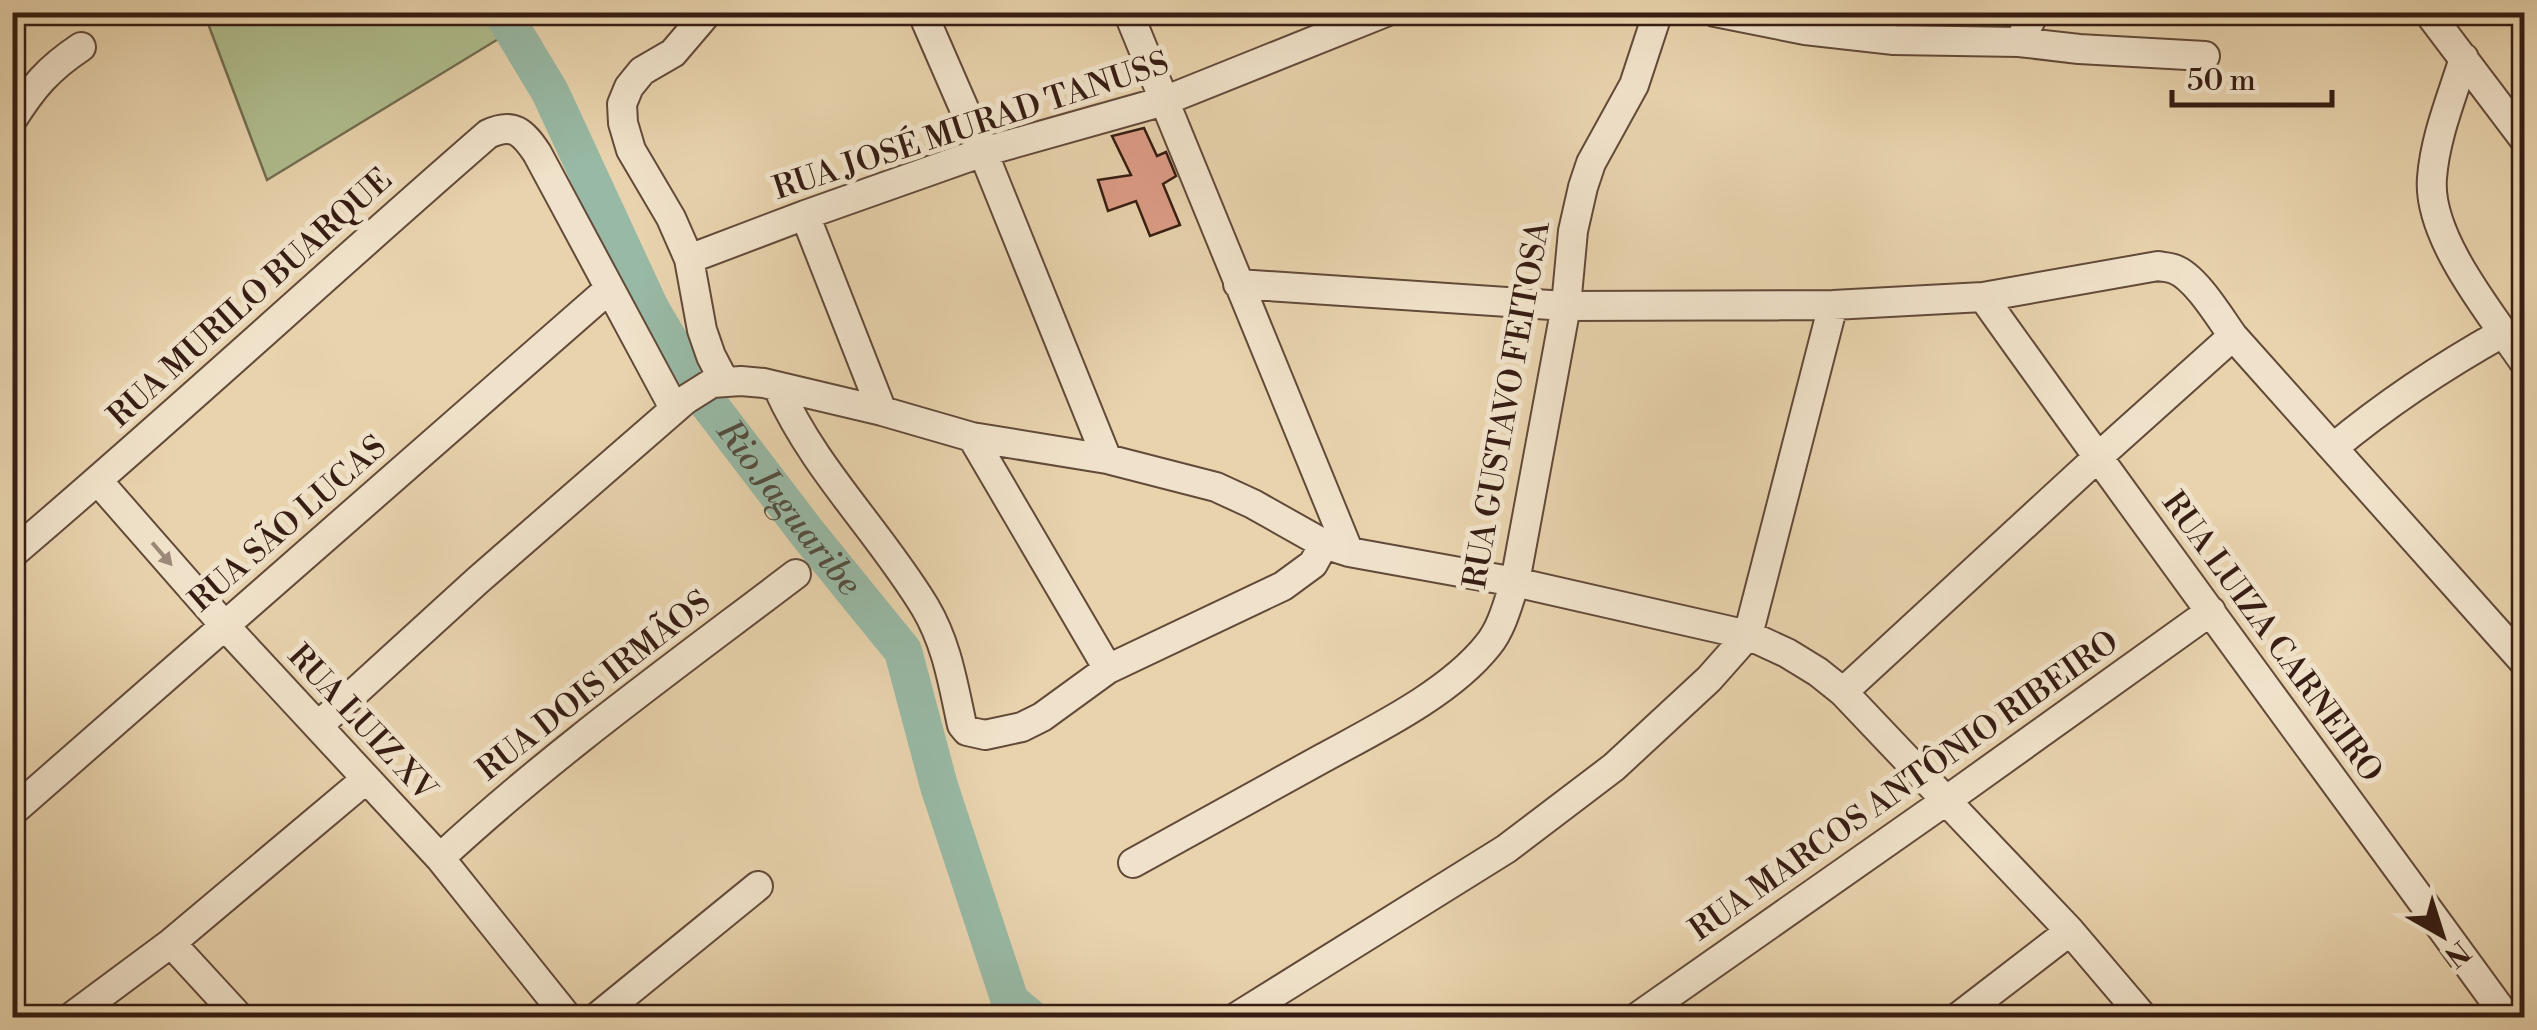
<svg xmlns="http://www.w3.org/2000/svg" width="2537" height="1030" viewBox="0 0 2537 1030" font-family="'Libre Bodoni',serif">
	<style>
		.green { fill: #b0be8f; stroke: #736e51; stroke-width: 2.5 }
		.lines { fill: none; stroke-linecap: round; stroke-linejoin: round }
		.river { stroke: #98b9a5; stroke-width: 38 }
		.building { fill: #dc9c85; stroke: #361d13; stroke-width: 2.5 }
		.minor-casing { stroke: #624a3a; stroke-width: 32 }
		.minor { stroke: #f0e2ca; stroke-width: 28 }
		.oneway { fill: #9c8978 }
		.labels { text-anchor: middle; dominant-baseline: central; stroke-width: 10; stroke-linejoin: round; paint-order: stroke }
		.street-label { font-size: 32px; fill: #361d13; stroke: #f0e2ca }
		.water-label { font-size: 35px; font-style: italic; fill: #534c3f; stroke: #f0e2ca }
	</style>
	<rect width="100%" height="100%" fill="#e8d3ad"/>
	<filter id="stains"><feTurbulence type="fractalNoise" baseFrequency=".002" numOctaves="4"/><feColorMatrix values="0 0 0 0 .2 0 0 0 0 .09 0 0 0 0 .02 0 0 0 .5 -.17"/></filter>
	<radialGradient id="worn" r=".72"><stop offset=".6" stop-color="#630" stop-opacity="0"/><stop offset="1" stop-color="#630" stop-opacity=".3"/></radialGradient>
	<path class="green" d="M204,13h337l-274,167z"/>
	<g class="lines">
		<path class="river" id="s1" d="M502,12l48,80 100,216 48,82 110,144 95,117 36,135 71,215 20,17"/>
	</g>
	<path class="building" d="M1144,128l13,28 9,-4 10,24 -13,8 17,41 -30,11 -14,-35 -28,10 -10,-31 33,-5 -19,-39z"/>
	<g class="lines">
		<defs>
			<path id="minor" d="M708,12l-35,41 -31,18 -13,16 -7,17 1,19 8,27 40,68 18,41 13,71 9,26 13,25
				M922,12l61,140 124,307
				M1128,12l221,540
				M1715,12l90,18 89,10 125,2 60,7 126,7
				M2428,12l96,127
				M2019,42l16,-30
				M2464,58c-12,39 -29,79 -32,120 -5,59 60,137 92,184
				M12,120c21,-33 36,-51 69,-73
				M805,215l77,196
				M689,259l116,-44 178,-63 181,-51 222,-89
				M1238,284l328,22 267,-1 150,-8 175,-31c5,1 11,1 16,3 22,8 46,49 59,67l291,326
				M1983,297c172,242 349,480 524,721
				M778,388c36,81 101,143 147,219 22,37 28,77 37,118l5,6 18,4 37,-8 20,-10 66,-48 175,-83 30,-22 11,-20
				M972,437l136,232
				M2333,448c54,-45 110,-82 171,-116
				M98,481l127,145 215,232 128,160
				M12,554c161,-137 316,-281 476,-420 25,-12 35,-2 49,19l137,255
				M1843,692l254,-234 136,-122
				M318,726l159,-145 208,-181 27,-17 29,-2 23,2 118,28 90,26 135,22 109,28 37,17 71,40 25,8 166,30 233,53 39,18 31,19 25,20 227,239 74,87
				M12,812l597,-523
				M440,858c111,-103 235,-192 356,-284
				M1133,863c63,-35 126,-70 190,-105 53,-29 127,-65 165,-113 14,-17 20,-42 27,-63l51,-276 7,-75 10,-44 8,-24 43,-78 24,-73
				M171,943l69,75
				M70,1018l101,-75 194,-163
				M596,1018l162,-132
				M1235,1018l271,-169 108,-82 95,-88 39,-44 85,-330
				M1636,1018l311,-218 264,-189
				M1957,1018l113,-87"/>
		</defs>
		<use href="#minor" class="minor-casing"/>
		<use href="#minor" class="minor"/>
	</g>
	<defs><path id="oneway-solid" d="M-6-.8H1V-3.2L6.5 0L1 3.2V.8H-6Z" transform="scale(2.5)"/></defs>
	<use class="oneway" href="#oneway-solid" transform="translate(162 554) rotate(49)"/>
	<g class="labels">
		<g class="street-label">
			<text transform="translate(971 126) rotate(-18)">RUA JOSÉ MURAD TANUSS</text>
			<text transform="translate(250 298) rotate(-42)">RUA MURILO BUARQUE</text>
			<text transform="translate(1507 405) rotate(-80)">RUA GUSTAVO FEITOSA</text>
			<text transform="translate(288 524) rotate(-41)">RUA SÃO LUCAS</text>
			<text transform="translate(2272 637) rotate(54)">RUA LUIZA CARNEIRO</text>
			<text transform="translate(594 686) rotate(-38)">RUA DOIS IRMÃOS</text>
			<text transform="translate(362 723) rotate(47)">RUA LUIZ XV</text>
			<text transform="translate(1904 786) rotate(-35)">RUA MARCOS ANTÔNIO RIBEIRO</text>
		</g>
		<g class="water-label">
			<text stroke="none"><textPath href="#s1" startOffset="575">Rio Jaguaribe</textPath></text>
		</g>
	</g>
	<rect width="2537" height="1030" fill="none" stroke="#e8d3ad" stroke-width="50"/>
	<rect x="15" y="15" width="2507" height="1000" fill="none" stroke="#361d13" stroke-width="5"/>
	<rect x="25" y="25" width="2487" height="980" fill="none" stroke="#361d13" stroke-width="2.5"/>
	<g transform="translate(2442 935) rotate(141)" stroke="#f0e2ca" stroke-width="8" paint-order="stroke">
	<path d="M0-8L18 38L0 25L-18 38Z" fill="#361d13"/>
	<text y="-15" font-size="28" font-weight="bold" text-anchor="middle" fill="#361d13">N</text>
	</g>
	<path d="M2172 90v15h160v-15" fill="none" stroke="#361d13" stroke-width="5"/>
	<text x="2187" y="90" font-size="30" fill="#361d13" stroke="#f0e2ca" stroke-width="8" paint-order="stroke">50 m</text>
	<rect width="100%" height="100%" filter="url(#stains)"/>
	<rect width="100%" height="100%" fill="url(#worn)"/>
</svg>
